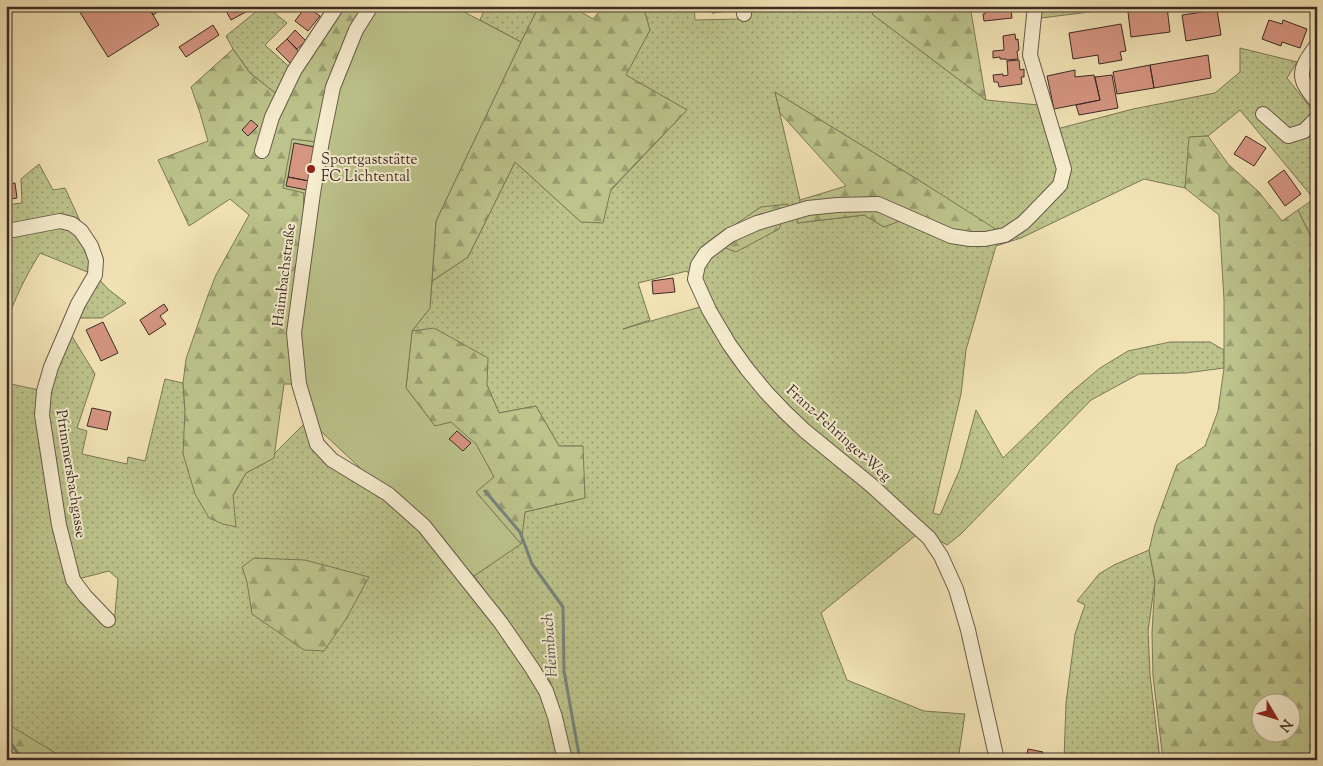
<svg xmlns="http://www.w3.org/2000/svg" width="1323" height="766" viewBox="0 0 1323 766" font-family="'Sorts Mill Goudy',serif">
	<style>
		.green { fill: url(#green-dots); stroke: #7c7858; fill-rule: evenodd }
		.forest { fill: url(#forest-firs); stroke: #7c7858; fill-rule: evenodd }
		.pitch { fill: #bcc38b; stroke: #7c7858 }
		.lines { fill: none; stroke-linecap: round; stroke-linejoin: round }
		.stream { stroke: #77827c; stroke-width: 3 }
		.building { fill: #d59581; stroke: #3c2c26 }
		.minor-casing { stroke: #695a4a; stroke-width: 16 }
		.minor { stroke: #f6ecce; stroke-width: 14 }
		.poi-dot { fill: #8f2418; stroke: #f6ecce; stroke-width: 2 }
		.labels { text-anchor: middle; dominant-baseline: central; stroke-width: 4; stroke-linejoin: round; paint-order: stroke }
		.poi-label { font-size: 15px; fill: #3c2c26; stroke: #f6ecce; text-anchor: start }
		.street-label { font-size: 15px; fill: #3c2c26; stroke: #f6ecce }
		.water-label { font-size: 16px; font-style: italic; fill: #54504a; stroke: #f6ecce }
	</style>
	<defs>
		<pattern id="green-dots" width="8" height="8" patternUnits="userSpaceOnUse" patternTransform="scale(1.25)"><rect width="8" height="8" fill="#bcc38b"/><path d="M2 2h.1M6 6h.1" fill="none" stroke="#9a9f71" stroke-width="1.8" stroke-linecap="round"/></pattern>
		<pattern id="forest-firs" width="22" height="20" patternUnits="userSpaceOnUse" patternTransform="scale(1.25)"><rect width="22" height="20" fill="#bcc38b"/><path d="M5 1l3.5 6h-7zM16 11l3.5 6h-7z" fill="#9a9f71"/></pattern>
	</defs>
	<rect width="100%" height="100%" fill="#f1e2b4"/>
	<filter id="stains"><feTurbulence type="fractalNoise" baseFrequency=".004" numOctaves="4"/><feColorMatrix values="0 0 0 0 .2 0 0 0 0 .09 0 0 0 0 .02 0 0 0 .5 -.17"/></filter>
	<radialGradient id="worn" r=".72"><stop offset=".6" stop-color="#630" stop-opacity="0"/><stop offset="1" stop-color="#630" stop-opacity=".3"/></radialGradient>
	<path class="green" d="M263,6h3l21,17 -22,22 29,26 -10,29 -34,-27 -17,-24 -7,-13z
		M486,6h53l-18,36 -41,-22z
		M643,6h51l1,14 44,-1 5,-5v-8h135l-7,8 114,86 52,5 15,25 80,-21 82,-16 25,-21v-24l57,14 -10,16 30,38v32l-2,2 2,4v96l-19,-40 16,-11 -74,-89 -32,26 -18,1 -5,51 -41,-9 -123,59 -25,8 -30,104 -5,44 -28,119 7,2 20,-46 16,-59 27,48 66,-64 31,-26 28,-17 42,-9h40l14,8v18l-38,5 -47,1 -48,26 -130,134 -14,11 -10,-6 -169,-137 133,114 15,19 -95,78 26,67 77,31 41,3 -7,46h-385l-23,-79 -76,-105 46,-32 5,-32 60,-14 -3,-52h-23l-23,-40 -37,7 -12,-28 -75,-54 18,-23 2,-27 36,-24 47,-95 66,60 106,-112 -62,-35 25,-45zM775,92l153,94 -44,41 -19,-12 -67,8 2,-23zM687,271l20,34 -84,24 27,-9 -12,-37z
		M1035,6h103l-105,13z
		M39,164l14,26 12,-2 15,33 15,54 13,14 18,14 -24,15h-30l23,-43 -55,-22c-14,23 -26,46 -34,72v-120l16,-2 -1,-24z
		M67,328l28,46 -18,54 10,3 -5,23 45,10 1,-7 17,4 20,-82 18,4 2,28 49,83 12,-21 19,-10 39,-39 12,27 77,50 32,30 116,156 22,73h-557v-377l38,8zM109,571l9,8 -4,46 -7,1 -33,-46z
		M1149,550l6,31 -7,50 2,44 10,85h-96l2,-57 9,-69 10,-29 -8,-4 22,-27 15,-9z"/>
	<path class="forest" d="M342,6h29l-55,136 -24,-3 12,54 -5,191h-15l-10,74 -28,15 -13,22 3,32 -13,-3 -14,-6 -14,-24 -12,-40 2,-43 -2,-28 3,-24 22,-64 8,-20 33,-60 -19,-16 -41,27 -31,-66 50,-19 -8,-28 -9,-26 42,-38 17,24 34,27z
		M539,6h32l22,13 11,-13h39l7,24 -24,45 61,35 -76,79 -8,34 -22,-1 -66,-60 -47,95 -36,24 4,-60 85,-179z
		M879,6h91l16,94 -114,-86z
		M775,92l153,94 77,49 -22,10 -80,-25 -19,7 -20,-12 -67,8 3,-23 46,-14 -66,-73z
		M1208,136l20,28 31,28 23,29 16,-11 19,40v510h-154l-10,-84 -1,-43 3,-52 -6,-31 6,-25 22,-60 28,-19 13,-35 6,-43v-68l-5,-85 -34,-27 4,-51zM1260,704h30v30h-30z
		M788,204l-9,25 -43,23 -13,-5 1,-15 37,-25z
		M434,328l54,30 -1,27 12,28 37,-7 23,40h24l2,52 -60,14 -4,32 -45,-52 -41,-66 -29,-38 6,-57z
		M254,558l51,2 64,17 -23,42 -22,32 -20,-1 -52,-36 -5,-32 -5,-15z
		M6,723l61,37h-60z"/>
	<path class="pitch" d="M371,6h82l68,36 -85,179 -6,87 -18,23 -6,57 29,38 16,-4 25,22 18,33 -18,15 45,52 -47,32 -54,-58 -47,-38 -63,-59 -11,-37 5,-191 -21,-5 9,-49 24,3z"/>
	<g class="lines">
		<path class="stream" d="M485,491l35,41 12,32 31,43 1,64 16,89
			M6,739l5,4 11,17"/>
	</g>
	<path class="building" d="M76,6h72l11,19 -51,32z
		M148,6h19l-14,9z
		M226,6h26l1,2 -22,12 -7,-13z
		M306,6l14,10 -12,15 -13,-10z
		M711,6h17v5l-16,2z
		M985,6h37l1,4 -12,1 1,7 -28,3 -1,-7h2z
		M1167,7l3,25 -39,5 -3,-25z
		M1217,10l4,25 -35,6 -4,-26z
		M1269,20l13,4 1,-4 24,9 -7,19 -18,-6 -1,4 -19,-7z
		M1121,24l5,27 -6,1 2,8 -23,4 -1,-9 -25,4 -4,-26z
		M213,25l6,10 -33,22 -7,-10z
		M295,30l11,11 -9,8 -10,-10z
		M1015,34l1,6 2,-1 1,11 -2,1 1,8 -12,1v-1h-6v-2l-7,1v-7l11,-1 -1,-14z
		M287,39l13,14 -10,10 -14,-14z
		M1208,55l3,23 -57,10 -4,-23z
		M1019,60l1,10 4,-1v8h-3l1,7 -23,3 -1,-5h-4l-1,-7 10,-1v2l5,-1 -1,-14z
		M1150,65l4,23 -37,6 -4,-22z
		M1075,70v7l19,-2 6,25 -46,9 -7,-33z
		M1112,75l6,33 -39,7 -3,-10 24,-5 -5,-23z
		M251,120l7,6 -10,10 -6,-6z
		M1246,136l20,12 -12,18 -20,-12z
		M294,143l21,4 -6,34 -21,-4z
		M1284,170l17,24 -16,12 -17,-24z
		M288,177l21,4 -2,9 -21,-4z
		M15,183l2,15 -11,2v-16z
		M673,278l2,14 -22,2 -1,-13z
		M164,304l4,6 -8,6 6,8 -17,11 -9,-15z
		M103,322l15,31 -17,8 -15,-31z
		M92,408l19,4 -4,18 -20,-4z
		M457,431l14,12 -8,8 -14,-12z
		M1028,749l15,3 -2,8h-15z"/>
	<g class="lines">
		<defs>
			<path id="minor" d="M371,6l-15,24 -23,57 -11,54 -9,52 -19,140 5,51 18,60 15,16 56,34 36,32 77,97 31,45 14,23 9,26 10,43
				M743,6l1,8
				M1317,45c-19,26 -21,32 0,57
				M1263,114l25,22 16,-5 13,-13
				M262,151l10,-34 22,-46 43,-65
				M6,229l7,1 47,-9 12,3 9,7 10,15 5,14 -1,15 -17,29 -27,63 -7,24 -2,24 17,110 14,55 12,16 23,24
				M997,760l-29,-130 -12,-41 -15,-33 -12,-18 -58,-53 -66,-54 -20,-19 -19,-20 -19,-23 -18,-25 -20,-34 -14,-31 3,-14 8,-12 24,-18 27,-12 51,-15 29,-3 41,-1 73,32 19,3h15l20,-4 18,-12 10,-10 27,-28 4,-16 -34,-114 5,-49"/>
		</defs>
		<use href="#minor" class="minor-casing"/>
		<use href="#minor" class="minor"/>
	</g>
	<circle class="poi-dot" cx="311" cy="169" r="5"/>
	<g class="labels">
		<g class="poi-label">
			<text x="321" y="160">Sportgaststätte<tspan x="321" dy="17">FC Lichtental</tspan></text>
		</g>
		<g class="street-label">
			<text transform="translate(285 275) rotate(-83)">Haimbachstraße</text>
			<text transform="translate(838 434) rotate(42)">Franz-Fehringer-Weg</text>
			<text transform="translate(70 474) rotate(81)">Pfrimmersbachgasse</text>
		</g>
		<g class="water-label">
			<text transform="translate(551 645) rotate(-94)">Heimbach</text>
		</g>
	</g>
	<rect width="1323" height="766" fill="none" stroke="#f1e2b4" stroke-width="25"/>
	<rect x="8" y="8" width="1308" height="751" fill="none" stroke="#3c2c26" stroke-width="2.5"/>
	<rect x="12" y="12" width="1298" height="741" fill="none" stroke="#3c2c26"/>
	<g transform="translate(1276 718) rotate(128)"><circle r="24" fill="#f6ecce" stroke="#ac9f8b"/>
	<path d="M0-4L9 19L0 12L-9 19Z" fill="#8f2418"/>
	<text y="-8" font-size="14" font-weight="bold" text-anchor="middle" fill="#3c2c26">N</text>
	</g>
	<rect width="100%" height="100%" filter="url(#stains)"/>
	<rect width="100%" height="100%" fill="url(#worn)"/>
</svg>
